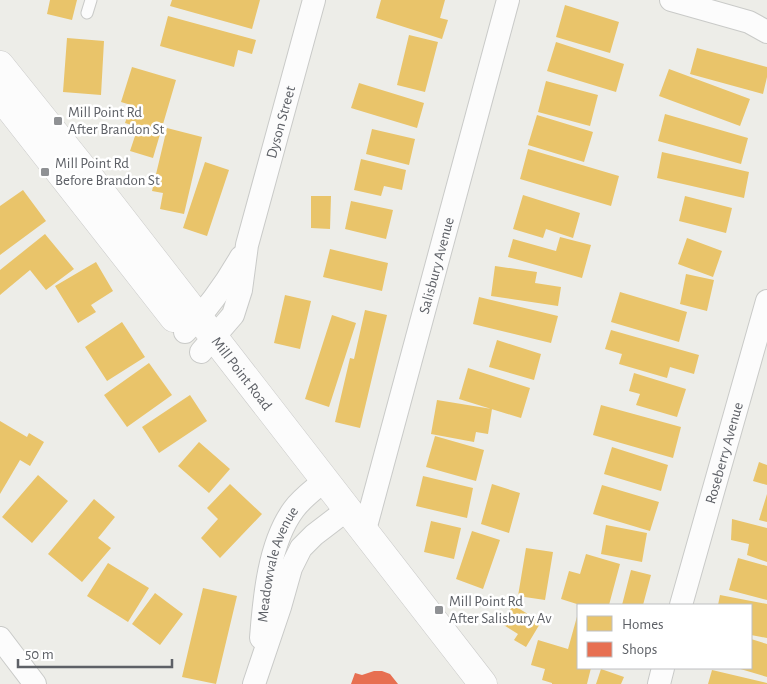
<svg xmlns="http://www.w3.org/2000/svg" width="767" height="684" viewBox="0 0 767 684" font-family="'Alegreya Sans',sans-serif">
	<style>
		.homes { fill: #e9c46a }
		.shops { fill: #e76f51 }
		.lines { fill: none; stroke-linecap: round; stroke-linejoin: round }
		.lane-casing { stroke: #c9cac8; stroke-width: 13 }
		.street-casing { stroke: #c9cac8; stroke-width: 24 }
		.secondary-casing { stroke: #cacac9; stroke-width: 29 }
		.lane { stroke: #fcfcfc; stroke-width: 11 }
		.street { stroke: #fcfcfc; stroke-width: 22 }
		.secondary { stroke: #fcfcfc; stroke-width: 28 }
		.poi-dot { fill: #8f9194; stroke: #fff; stroke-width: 2 }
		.labels { text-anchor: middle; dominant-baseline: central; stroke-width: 5; stroke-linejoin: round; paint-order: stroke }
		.poi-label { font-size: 15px; fill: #5d6066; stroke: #fff; text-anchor: start }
		.street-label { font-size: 15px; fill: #5d6066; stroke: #fff }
	</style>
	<rect width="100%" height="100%" fill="#edede8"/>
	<path class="homes" d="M50,0h27l-5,20 -25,-6z
		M172,0h88l-8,29 -82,-23z
		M381,0h64l-5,18 8,2 -6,19 -66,-21z
		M565,5l54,17 -9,31 -54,-16z
		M168,16l88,24 -4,14 -14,-4 -4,17 -74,-21z
		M409,35l29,7 -13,50 -28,-7z
		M67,38l37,3 -3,54 -38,-3z
		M556,42l68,22 -8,28 -69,-21z
		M697,48l70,19v10l-4,17 -73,-20z
		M132,67l44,13 -23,78 -23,-7 8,-24 -13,-4 6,-18 -10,-3z
		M669,69l81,30 -10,27 -81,-30z
		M546,81l52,14 -8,31 -52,-14z
		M359,83l65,20 -7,25 -66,-20z
		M665,114l83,24 -7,26 -83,-23z
		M537,115l56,17 -9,30 -56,-17z
		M167,128l35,9 -18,77 -24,-5 3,-16 -11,-2z
		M372,129l43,10 -6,26 -43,-11z
		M528,149l91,27 -8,30 -91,-27z
		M662,152l87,20 -5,26 -87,-20z
		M361,159l45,11 -4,20 -18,-4 -3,10 -27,-6z
		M205,162l24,8 -22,66 -24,-8z
		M23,190l23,31 -46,34v-49z
		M523,195l57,18 -7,25 -27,-9 -3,9 -30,-9z
		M311,196h20l-1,33 -19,-1z
		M685,196l47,12 -6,25 -47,-12z
		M351,201l42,9 -7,29 -41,-10z
		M45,234l29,35 -28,21 -16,-20 -30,25v-25z
		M560,237l31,8 -9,33 -74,-21 5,-18 43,12z
		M687,238l35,13 -9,26 -35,-13z
		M330,249l58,14 -6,28 -59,-14z
		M96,262l17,29 -22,14 5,7 -18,11 -23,-37z
		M495,266l42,6 -2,11 26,4 -3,19 -67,-10z
		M686,274l28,6 -7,31 -27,-7z
		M620,292l67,20 -8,30 -68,-20z
		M285,295l26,6 -11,48 -26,-6z
		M479,297l79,19 -7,27 -78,-19z
		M365,310l22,5 -27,113 -25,-6 15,-64 4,1z
		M332,315l24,8 -27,84 -24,-8z
		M122,322l23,35 -38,24 -22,-34z
		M611,330l88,25 -5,19 -24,-7 -3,11 -48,-14 3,-10 -17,-5z
		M497,340l44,14 -7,26 -45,-13z
		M149,363l23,32 -45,32 -23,-32z
		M468,368l62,20 -9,30 -62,-19z
		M634,373l52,16 -9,28 -41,-12 4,-11 -11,-3z
		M190,395l17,26 -48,32 -17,-26z
		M437,400l55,9 -4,25 -12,-2 -2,10 -43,-8z
		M601,405l80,22 -8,31 -80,-23z
		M0,421l27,16 2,-4 15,9 -14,24 -10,-6 -20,34z
		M435,436l49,14 -8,31 -50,-14z
		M199,442l31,27 -21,24 -31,-27z
		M612,447l56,18 -7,26 -57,-17z
		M759,462l8,3v20l-14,-4z
		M38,475l30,26 -36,42 -30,-26z
		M423,476l50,12 -6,30 -51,-12z
		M230,484l32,30 -42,44 -19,-20 17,-19 -11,-11z
		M492,484l28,9 -11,40 -28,-9z
		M602,485l57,17 -9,29 -57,-17z
		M767,494v28l-8,-2z
		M94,499l21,18 -17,21 13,10 -29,34 -34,-28z
		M732,519l35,9v34l-20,-7 2,-11 -18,-4z
		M431,521l30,7 -7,31 -30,-7z
		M606,525l41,8 -5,29 -41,-8z
		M472,531l28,9 -17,49 -27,-10z
		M526,548l27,4 -8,48 -27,-4z
		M586,554l34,10 -11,41h-29l-19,-6 8,-28 11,3z
		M738,558l29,8v34l-38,-10z
		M108,563l41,25 -21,34 -41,-26z
		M631,570l20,5 -8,30h-21z
		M203,588l34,8 -21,88 -34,-7z
		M155,593l28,21 -23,31 -28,-21z
		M720,595l47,9v34l-16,-3v-30h-33z
		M513,605l28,17 -15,25 -12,-7 4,-6 -16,-10z
		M578,613v55h13l-4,16h-35v-1l-10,-3 3,-11 -14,-4 7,-25 30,9z
		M751,639l16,5v33l-30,-9h14z
		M601,669l23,8 -3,7h-25z
		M712,670l55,13v1h-59z"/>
	<path class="shops" d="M374,671h8l8,3 8,10h-47l4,-11 7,2z"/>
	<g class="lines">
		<defs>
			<path id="lane" d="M87,13l4,-13"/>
			<g id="street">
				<path d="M671,0l78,22 18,10"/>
				<path d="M185,332c23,-23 40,-47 56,-75"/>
				<path id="s1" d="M201,352l32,-37 8,-25 6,-45 67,-245"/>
				<path id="s2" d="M365,530l143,-530"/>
				<path id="s3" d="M681,605l86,-304"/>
				<path d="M0,638l35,46"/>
				<path id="s4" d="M261,638c3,-40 8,-96 33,-129 8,-11 21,-20 31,-29"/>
				<path d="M254,684l26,-77 11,-39 10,-20 13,-13 34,-26"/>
				<path d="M659,684l4,-16"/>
			</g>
			<g id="secondary">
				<path id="s5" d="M0,65l81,101 402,518"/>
				<path d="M0,96l174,222"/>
			</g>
		</defs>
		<use href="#lane" class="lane-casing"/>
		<use href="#street" class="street-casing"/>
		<use href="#secondary" class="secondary-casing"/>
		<use href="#lane" class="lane"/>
		<use href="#street" class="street"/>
		<use href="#secondary" class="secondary"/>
	</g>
	<g class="poi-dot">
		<rect x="53" y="116" width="10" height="10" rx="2.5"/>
		<rect x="40" y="167" width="10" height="10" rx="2.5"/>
		<rect x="434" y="605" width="10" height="10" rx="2.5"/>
	</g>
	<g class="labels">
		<g class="poi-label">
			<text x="68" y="112">Mill Point Rd<tspan x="68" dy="17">After Brandon St</tspan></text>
			<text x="55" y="163">Mill Point Rd<tspan x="55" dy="17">Before Brandon St</tspan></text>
			<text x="449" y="601">Mill Point Rd<tspan x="449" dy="17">After Salisbury Av</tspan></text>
		</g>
		<g class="street-label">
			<text stroke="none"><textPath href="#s1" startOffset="248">Dyson Street</textPath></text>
			<text stroke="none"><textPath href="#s2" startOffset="274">Salisbury Avenue</textPath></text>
			<text stroke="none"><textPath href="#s5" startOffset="392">Mill Point Road</textPath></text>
			<text stroke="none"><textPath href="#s3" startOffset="158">Roseberry Avenue</textPath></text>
			<text stroke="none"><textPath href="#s4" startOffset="76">Meadowvale Avenue</textPath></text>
		</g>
	</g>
	<rect x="577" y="604" width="175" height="65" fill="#ffffff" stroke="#bebfc2"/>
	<rect x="587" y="616" width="25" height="15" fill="#e9c46a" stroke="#bebfc2"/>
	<text x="622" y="629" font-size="15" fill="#5d6066">Homes</text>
	<rect x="587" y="642" width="25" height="15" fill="#e76f51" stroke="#bebfc2"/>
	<text x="622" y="654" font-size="15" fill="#5d6066">Shops</text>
	<path d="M18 659v8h154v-8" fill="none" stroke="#5d6066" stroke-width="2.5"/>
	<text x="25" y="659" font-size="15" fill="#5d6066" stroke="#ffffff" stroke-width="4" paint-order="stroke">50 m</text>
</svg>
